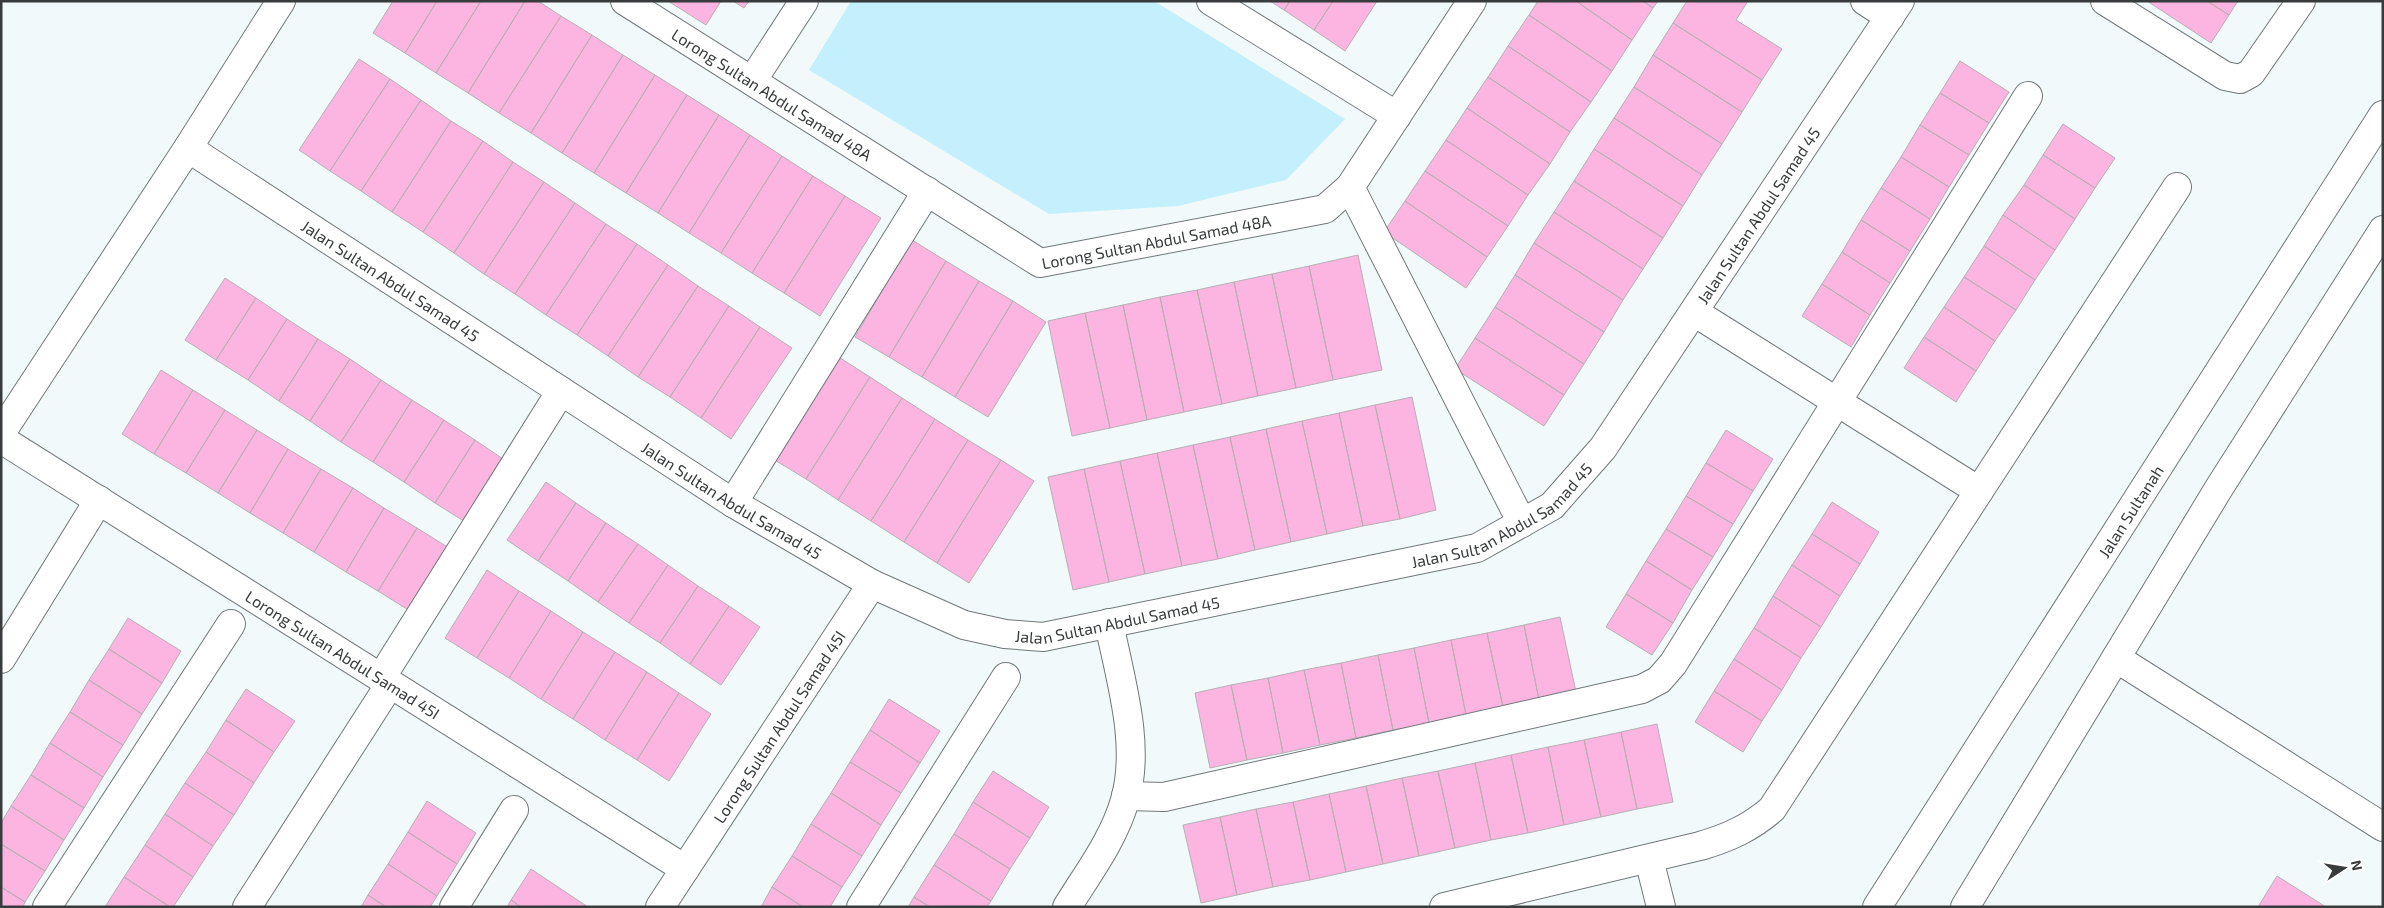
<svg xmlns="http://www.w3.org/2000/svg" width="2384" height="908" viewBox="0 0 2384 908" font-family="'Exo 2',sans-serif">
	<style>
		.green { fill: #c4effc }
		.building { fill: #fcb4e0; stroke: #b7b0b4 }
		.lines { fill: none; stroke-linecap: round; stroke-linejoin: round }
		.minor-casing { stroke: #71787a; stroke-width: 30 }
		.minor { stroke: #fff; stroke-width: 28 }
		.labels { text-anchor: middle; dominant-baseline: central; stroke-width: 4; stroke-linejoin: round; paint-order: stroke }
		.street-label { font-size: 16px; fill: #383b3c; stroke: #fff }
	</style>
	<rect width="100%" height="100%" fill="#f1f9fb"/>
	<path class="green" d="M851,1h303l191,118 -59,61 -108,26 -129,8 -240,-144z"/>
	<path class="building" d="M393,1h44l-32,52 -32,-20z
		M437,1h44l-45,72 -31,-20z
		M481,1h44l-57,92 -32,-20z
		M525,1h13l23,15 -62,97 -31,-20z
		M668,1h53l-15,24z
		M733,1h16l-5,7z
		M1270,1h20l-6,9z
		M1290,1h43l-19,29 -30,-20z
		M1333,1h44l-32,50 -31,-21z
		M1538,1h38l56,39 -20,31 -83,-56z
		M1576,1h67l10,7 -21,32z
		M1643,1h15l-5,7z
		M1687,1h61l-12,19 46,29 -20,31 -89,-57z
		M2147,1h60l22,14 -18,28z
		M2207,1h31l-9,14z
		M1529,15l83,56 -21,31 -83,-56z
		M561,16l31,19 -61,98 -32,-20z
		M1673,23l89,57 -20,32 -89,-57z
		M592,35l31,20 -61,98 -31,-20z
		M1508,46l83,56 -21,30 -82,-55z
		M623,55l32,20 -61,98 -32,-20z
		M1653,55l89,57 -20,32 -88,-57z
		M359,59l31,20 -60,92 -31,-21z
		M1960,61l49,31 -20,31 -49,-30z
		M655,75l32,20 -61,98 -32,-20z
		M1488,77l82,55 -20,32 -83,-56z
		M390,79l31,21 -60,91 -31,-20z
		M1634,87l88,57 -20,31 -88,-57z
		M1940,93l49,30 -20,32 -49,-30z
		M687,95l32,20 -61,98 -32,-20z
		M421,100l30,21 -59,91 -31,-21z
		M1467,108l83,56 -22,31 -82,-55z
		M719,115l31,20 -61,98 -31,-20z
		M1614,118l88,57 -19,31 -89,-57z
		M451,121l32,20 -60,91 -31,-20z
		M2063,124l52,34 -20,30 -52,-33z
		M1920,125l49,30 -20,32 -48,-30z
		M750,135l32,21 -61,97 -32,-20z
		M1446,140l82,55 -20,31 -83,-55z
		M483,141l30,21 -59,91 -31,-21z
		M1594,149l89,57 -20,32 -89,-57z
		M2043,155l52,33 -20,31 -51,-34z
		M782,156l31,20 -61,97 -31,-20z
		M1901,157l48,30 -19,32 -49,-31z
		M513,162l31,20 -60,92 -30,-21z
		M1425,171l83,55 -21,31 -82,-56z
		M813,176l32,20 -61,97 -32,-20z
		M1574,181l89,57 -20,31 -89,-57z
		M544,182l31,21 -60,91 -31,-20z
		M2024,185l51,34 -20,31 -52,-35z
		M1881,188l49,31 -20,32 -49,-31z
		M845,196l36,22 -61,98 -36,-23z
		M1405,201l82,56 -21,31 -82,-56z
		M575,203l31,21 -60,91 -31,-21z
		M1554,212l89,57 -20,31 -89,-57z
		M2003,215l52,35 -20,30 -51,-34z
		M1861,220l49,31 -20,32 -48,-31z
		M606,224l31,20 -60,91 -31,-20z
		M912,240l34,21 -57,96 -34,-20z
		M1534,243l89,57 -19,32 -89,-57z
		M637,244l31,21 -60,91 -31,-21z
		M1984,246l51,34 -19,30 -52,-33z
		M1842,252l48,31 -20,32 -48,-31z
		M1358,255l24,115 -49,10 -24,-114z
		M946,261l33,20 -57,96 -33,-20z
		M668,265l30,21 -60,91 -30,-21z
		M1309,266l24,114 -37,8 -24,-114z
		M1272,274l24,114 -38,8 -24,-114z
		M1515,275l89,57 -20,32 -89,-57z
		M1964,277l52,33 -21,31 -51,-34z
		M225,278l31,20 -40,62 -31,-20z
		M979,281l34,20 -58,96 -33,-20z
		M1234,282l24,114 -36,8 -25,-114z
		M1822,284l48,31 -19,32 -49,-31z
		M698,286l31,20 -59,91 -32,-20z
		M1197,290l25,114 -38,8 -24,-115z
		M1160,297l24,115 -37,8 -24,-115z
		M256,298l31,21 -39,61 -32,-20z
		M1013,301l33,21 -58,95 -33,-20z
		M1123,305l24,115 -37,8 -25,-115z
		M729,306l31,21 -59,91 -31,-21z
		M1495,307l89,57 -20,31 -89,-57z
		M1944,307l51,34 -19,30 -52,-34z
		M1085,313l25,115 -38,8 -24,-115z
		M287,319l31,20 -39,62 -31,-21z
		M760,327l32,21 -61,91 -30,-21z
		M1924,337l52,34 -20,31 -52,-34z
		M1475,338l89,57 -20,31 -89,-57z
		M318,339l32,20 -40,62 -31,-20z
		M837,356l33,21 -64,102 -33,-20z
		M350,359l31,21 -40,62 -31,-21z
		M161,370l32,20 -39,64 -32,-20z
		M870,377l32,21 -64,102 -32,-21z
		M381,380l31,20 -39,62 -32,-20z
		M193,390l32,20 -39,63 -32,-19z
		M1412,397l24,113 -36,9 -25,-114z
		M902,398l33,21 -64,102 -33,-21z
		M412,400l32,20 -40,62 -31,-20z
		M1375,405l25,114 -37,7 -24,-113z
		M225,410l32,20 -39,63 -32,-20z
		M1339,413l24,113 -36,8 -25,-113z
		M935,419l33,21 -64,102 -33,-21z
		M444,420l31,20 -40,63 -31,-21z
		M1302,421l25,113 -36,8 -25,-113z
		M1266,429l25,113 -36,8 -25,-113z
		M257,430l31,19 -38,64 -32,-20z
		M1726,430l47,29 -20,32 -47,-28z
		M1230,437l25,113 -37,9 -25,-114z
		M475,440l31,21 -39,62 -32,-20z
		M968,440l33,20 -64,103 -33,-21z
		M1193,445l25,114 -36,7 -25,-113z
		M288,449l33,20 -38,64 -33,-20z
		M1157,453l25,113 -37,8 -25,-113z
		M1001,460l33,21 -65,102 -32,-20z
		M1120,461l25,113 -36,8 -25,-113z
		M1706,463l47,28 -20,33 -47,-28z
		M321,469l32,19 -39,64 -31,-19z
		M1084,469l25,113 -36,8 -25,-113z
		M546,482l30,21 -38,58 -31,-21z
		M353,488l31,20 -38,64 -32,-20z
		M1686,496l47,28 -20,33 -47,-28z
		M1832,502l47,30 -19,32 -48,-30z
		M576,503l30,20 -38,58 -30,-20z
		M384,508l33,20 -39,63 -32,-19z
		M606,523l32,21 -40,58 -30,-21z
		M417,528l32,20 -39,63 -32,-20z
		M1666,529l47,28 -21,33 -46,-29z
		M1812,534l48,30 -20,32 -48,-31z
		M638,544l30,21 -39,58 -31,-21z
		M1646,561l46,29 -19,33 -47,-29z
		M668,565l30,21 -38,57 -31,-20z
		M1792,565l48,31 -19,31 -48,-31z
		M487,570l32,21 -42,67 -32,-20z
		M698,586l31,20 -39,58 -30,-21z
		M519,591l32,20 -42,67 -32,-20z
		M1626,594l47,29 -21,32 -46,-28z
		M1773,596l48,31 -20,31 -47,-30z
		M729,606l31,21 -39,58 -31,-21z
		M551,611l32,21 -42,67 -32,-21z
		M1560,617l16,75 -37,8 -15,-75z
		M128,618l53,33 -19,32 -53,-34z
		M1524,625l15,75 -36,7 -16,-74z
		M1754,628l47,30 -19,32 -48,-31z
		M583,632l32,20 -42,67 -32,-20z
		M1487,633l16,74 -37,8 -15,-75z
		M1451,640l15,75 -37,8 -15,-75z
		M1414,648l15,75 -36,7 -15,-75z
		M109,649l53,34 -20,31 -53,-34z
		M615,652l32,20 -42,68 -32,-21z
		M1378,655l15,75 -37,8 -15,-75z
		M1734,659l48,31 -20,31 -48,-30z
		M1341,663l15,75 -36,7 -16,-75z
		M1304,670l16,75 -37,8 -15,-75z
		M647,672l32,21 -42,67 -32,-20z
		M1268,678l15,75 -36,7 -16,-75z
		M89,680l53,34 -19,31 -53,-33z
		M1231,685l16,75 -37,8 -15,-75z
		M246,689l49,32 -21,31 -48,-32z
		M1714,691l48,30 -19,31 -48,-30z
		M679,693l32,21 -42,67 -32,-21z
		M889,699l51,32 -20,32 -50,-33z
		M70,712l53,33 -20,32 -53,-34z
		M226,720l48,32 -20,31 -48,-31z
		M1657,724l16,78 -36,7 -16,-77z
		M870,730l50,33 -19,30 -51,-31z
		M1621,732l16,77 -36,8 -17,-77z
		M1584,740l17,77 -37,8 -16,-78z
		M50,743l53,34 -19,31 -53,-33z
		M1548,747l16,78 -36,8 -17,-78z
		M206,752l48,31 -20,32 -49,-32z
		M1511,755l17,78 -37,7 -16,-77z
		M850,762l51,31 -20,32 -50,-32z
		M1475,763l16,77 -36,8 -17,-77z
		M993,771l56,36 -19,31 -57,-36z
		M1438,771l17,77 -36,8 -17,-78z
		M31,775l53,33 -20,32 -53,-34z
		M1402,778l17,78 -36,8 -17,-78z
		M185,783l49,32 -21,31 -48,-32z
		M1366,786l17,78 -37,8 -17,-78z
		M831,793l50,32 -19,31 -51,-32z
		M1329,794l17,78 -36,8 -17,-78z
		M427,801l49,32 -19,31 -49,-32z
		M973,802l57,36 -20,31 -56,-35z
		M1293,802l17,78 -37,7 -17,-78z
		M11,806l53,34 -19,31 -44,-27v-21z
		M1256,809l17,78 -36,8 -17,-78z
		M165,814l48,32 -20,31 -48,-32z
		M1220,817l17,78 -36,8 -18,-78z
		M811,824l51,32 -20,31 -50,-31z
		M408,832l49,32 -20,32 -49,-32z
		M954,834l56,35 -19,32 -57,-36z
		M1,844l44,27 -20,31 -24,-15z
		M145,845l48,32 -20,30h-3l-46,-30z
		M792,856l50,31 -12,20h-27l-31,-20z
		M388,864l49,32 -7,11h-44l-18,-12z
		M934,865l57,36 -4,6h-57l-16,-10z
		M531,869l57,38h-67l-10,-7z
		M2277,876l49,31h-68z
		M124,877l46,30h-65z
		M1,887l24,15 -2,5h-22z
		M772,887l31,20h-42z
		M368,895l18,12h-25z
		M914,897l16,10h-22z
		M511,900l10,7h-14z"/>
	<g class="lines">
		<defs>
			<g id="minor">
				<path id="s1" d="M625,1l415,262 285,-54 25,-22 122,-186"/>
				<path d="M1211,1l186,115"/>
				<path d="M1865,1l25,16"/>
				<path d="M2105,1l120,75 15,3 11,-6 50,-72"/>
				<path d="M752,81l52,-80"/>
				<path id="s2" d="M188,148l545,355 139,81 92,41 41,9 38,3 434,-89 75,-42 51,-58 297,-447"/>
				<path d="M1350,187l172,336"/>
				<path d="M1694,312l285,179"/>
				<path d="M1,433l187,-285 93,-147"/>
				<path id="s3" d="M1,439l684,430"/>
				<path d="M733,503l194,-312"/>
				<path d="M2116,658l267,169"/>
				<path d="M1,659l98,-159"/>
				<path d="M381,678l180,-287"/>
				<path d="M1126,796l38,1 478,-108 17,-9 14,-16 355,-568"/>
				<path d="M1649,859l12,48"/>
				<path d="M47,907l184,-283"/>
				<path d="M247,907l143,-223"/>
				<path d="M454,907l60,-97"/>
				<path id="s4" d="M660,907l212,-323"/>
				<path d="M861,907l145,-230"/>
				<path d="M1067,907c21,-34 47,-68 58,-107 16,-56 -5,-121 -16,-177"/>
				<path d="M1444,907l256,-61c28,-8 50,-18 72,-37l405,-622"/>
				<path id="s5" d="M1877,907l506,-792"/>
				<path d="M1965,907l254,-419 164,-258"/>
			</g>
		</defs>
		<use href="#minor" class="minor-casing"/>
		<use href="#minor" class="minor"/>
	</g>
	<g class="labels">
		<g class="street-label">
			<text stroke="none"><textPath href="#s1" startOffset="174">Lorong Sultan Abdul Samad 48A</textPath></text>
			<text stroke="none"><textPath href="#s2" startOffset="1878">Jalan Sultan Abdul Samad 45</textPath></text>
			<text stroke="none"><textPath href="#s1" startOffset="609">Lorong Sultan Abdul Samad 48A</textPath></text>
			<text stroke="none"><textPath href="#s2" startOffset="242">Jalan Sultan Abdul Samad 45</textPath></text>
			<text stroke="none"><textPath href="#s2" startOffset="648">Jalan Sultan Abdul Samad 45</textPath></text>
			<text stroke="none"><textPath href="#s2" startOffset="1472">Jalan Sultan Abdul Samad 45</textPath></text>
			<text stroke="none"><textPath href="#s5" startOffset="470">Jalan Sultanah</textPath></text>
			<text stroke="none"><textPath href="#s2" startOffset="1068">Jalan Sultan Abdul Samad 45</textPath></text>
			<text stroke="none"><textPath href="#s3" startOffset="404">Lorong Sultan Abdul Samad 45I</textPath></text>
			<text stroke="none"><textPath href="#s4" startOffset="216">Lorong Sultan Abdul Samad 45I</textPath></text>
		</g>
	</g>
	<rect width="2384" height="908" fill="none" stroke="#383b3c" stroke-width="5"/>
	<g transform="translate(2344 868) rotate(78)" stroke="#ffffff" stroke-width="4" paint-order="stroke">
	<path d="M0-4L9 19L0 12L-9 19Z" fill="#383b3c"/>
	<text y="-8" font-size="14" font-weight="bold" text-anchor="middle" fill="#383b3c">N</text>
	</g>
</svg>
